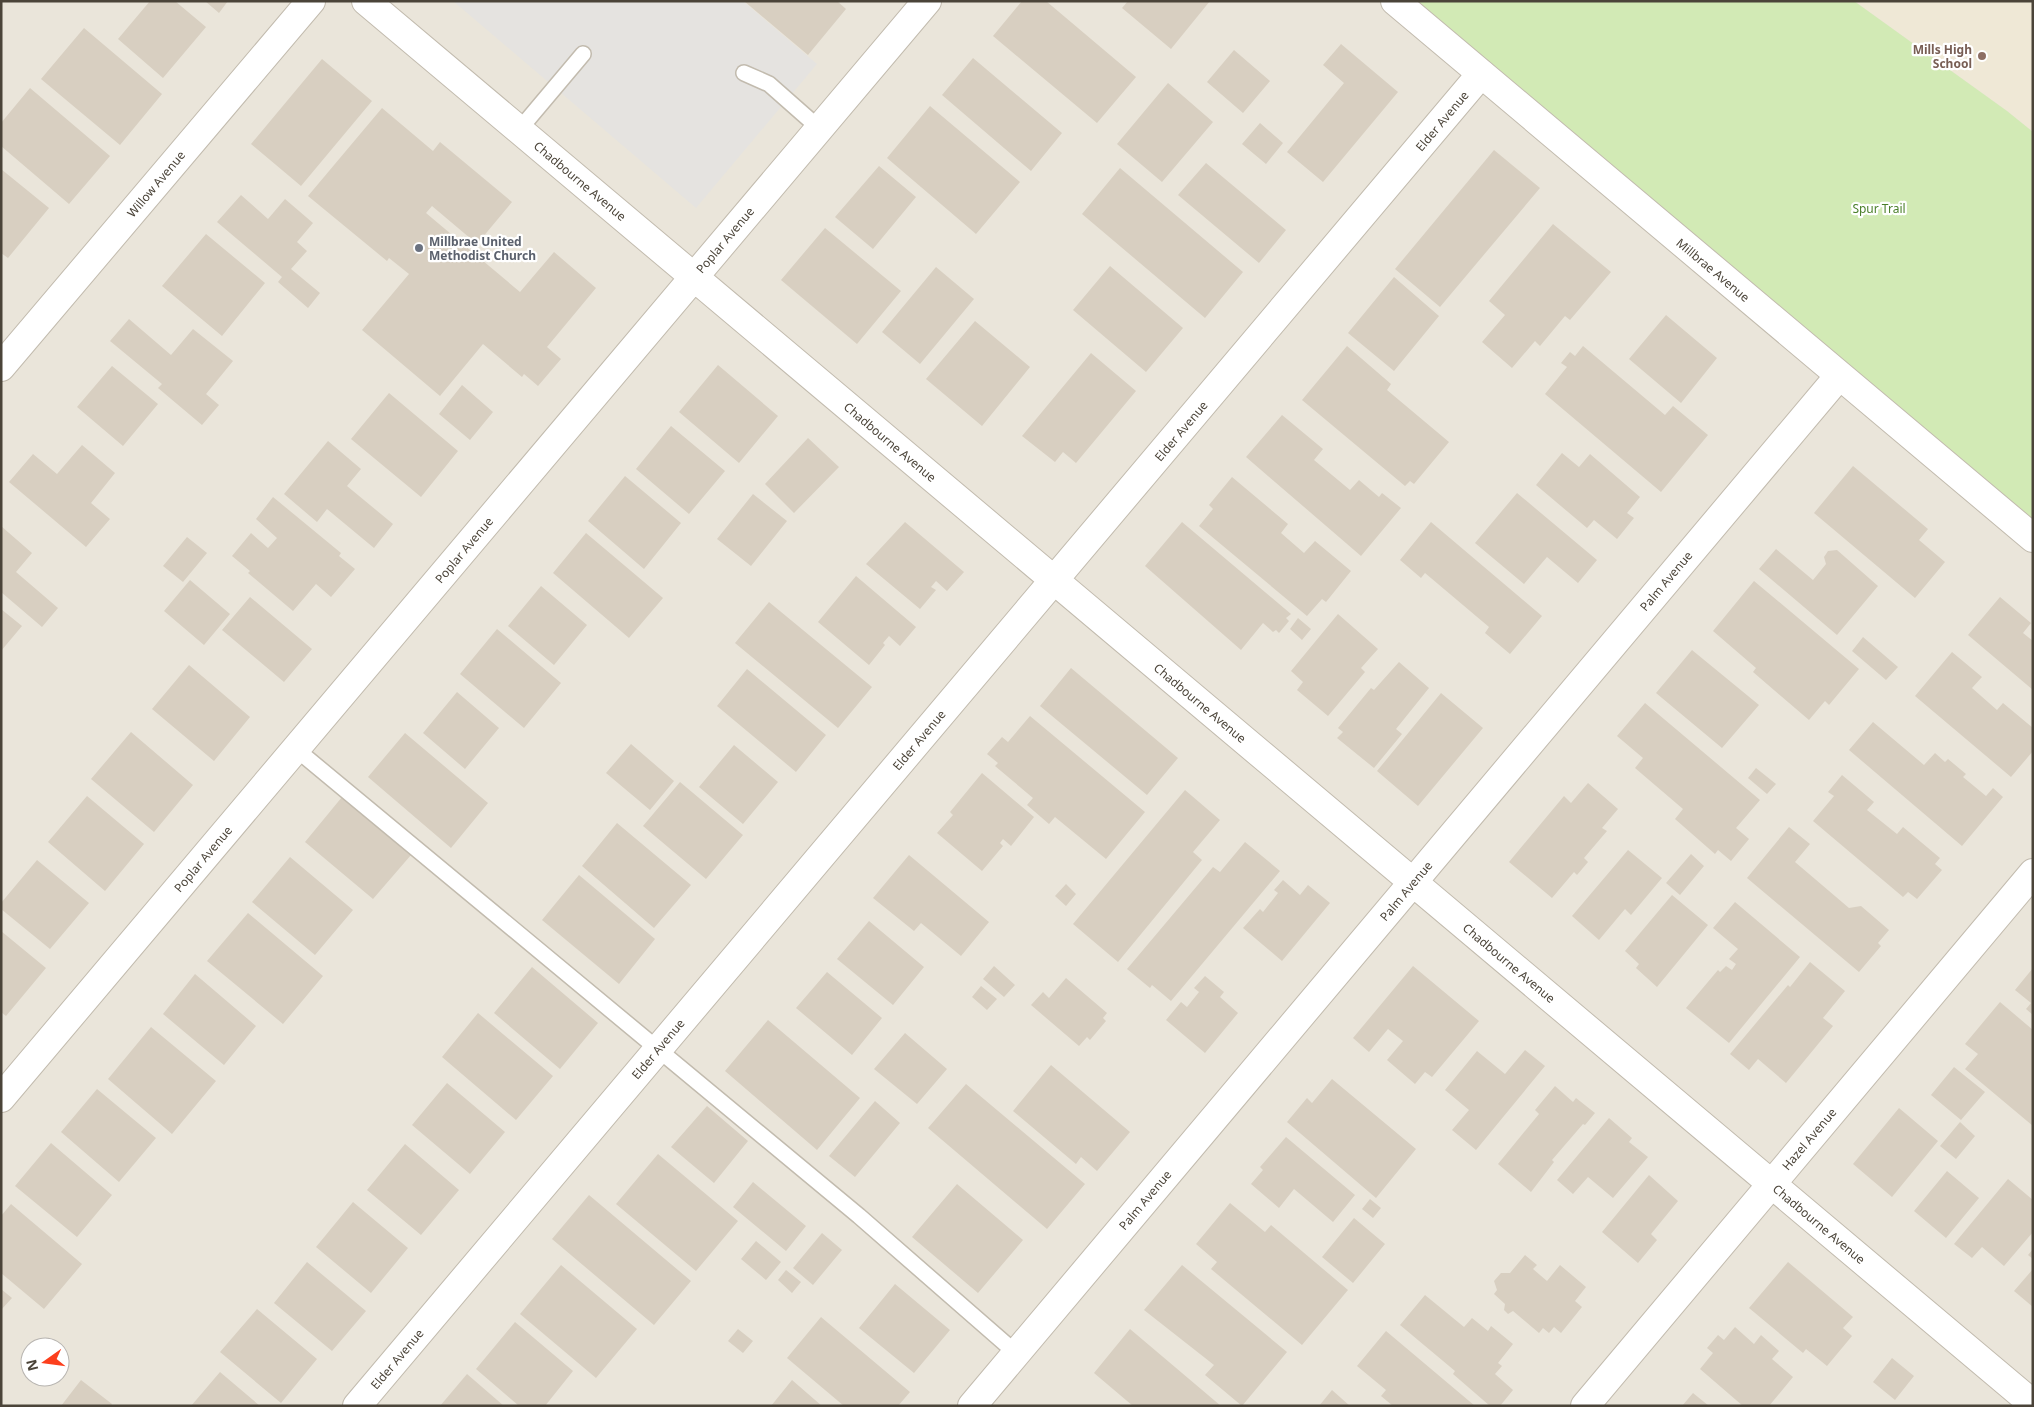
<svg xmlns="http://www.w3.org/2000/svg" width="2034" height="1407" viewBox="0 0 2034 1407" font-family="'Noto Sans',sans-serif">
	<style>
		.residential { fill: #eae5da; fill-rule: evenodd }
		.education { fill: #efe8d6 }
		.green { fill: #d2eab5 }
		.parking { fill: #e5e3e0 }
		.building { fill: #d8cfc1 }
		.lines { fill: none; stroke-linecap: round; stroke-linejoin: round }
		.service-casing { stroke: #c2bbae; stroke-width: 18 }
		.minor-casing { stroke: #c2bbae; stroke-width: 30 }
		.tertiary-casing { stroke: #c2bbae; stroke-width: 30 }
		.service { stroke: #fff; stroke-width: 15 }
		.minor { stroke: #fff; stroke-width: 28 }
		.tertiary { stroke: #fff; stroke-width: 28 }
		.education-dot { fill: #8d6e63; stroke: #fff; stroke-width: 2 }
		.worship-dot { fill: #6b7280; stroke: #fff; stroke-width: 2 }
		.labels { text-anchor: middle; dominant-baseline: central; stroke-width: 4.5; stroke-linejoin: round; paint-order: stroke }
		.education-label { font-size: 12px; font-weight: bold; fill: #785e54; stroke: #fff; text-anchor: end }
		.street-label { font-size: 12px; fill: #4b4439; stroke: #fff }
		.park-label { font-size: 12px; fill: #4a7f2a; stroke: #fff }
		.worship-label { font-size: 12px; font-weight: bold; fill: #5b616d; stroke: #fff; text-anchor: start }
	</style>
	<rect width="100%" height="100%" fill="#f6f3ec"/>
	<path class="residential" d="M1,1h2032v1405h-2032zM30,1347h30v30h-30z"/>
	<path class="education" d="M1854,1h179v131l-26,-21z"/>
	<path class="green" d="M1394,1h460l153,110 26,21v407z"/>
	<path class="parking" d="M453,1h290l74,63 -121,144z"/>
	<path class="building" d="M150,1h25l31,26 -43,51 -45,-39z
		M205,1h23l-9,12z
		M744,1h93l9,8 -38,46z
		M1022,1h24l90,76 -39,46 -104,-87z
		M1128,1h82l-39,48 -49,-41z
		M84,28l78,66 -42,51 -79,-66z
		M1341,44l57,48 -75,90 -36,-30 57,-69 -21,-18z
		M1234,50l36,31 -27,32 -36,-31z
		M973,58l89,75 -31,38 -89,-76z
		M322,59l50,42 -71,85 -50,-42z
		M1168,83l45,39 -51,60 -45,-38z
		M30,88l80,68 -41,48 -68,-58v-23z
		M930,106l90,76 -44,52 -89,-76z
		M382,108l51,43 7,-9 72,60 -35,42 -45,-38 -6,7 94,79 34,-40 42,36 -49,59 14,12 -23,27 -14,-12 -2,3 -39,-33 -43,52 -78,-66 47,-56 -20,-16 -2,3 -79,-65z
		M1260,123l23,20 -17,21 -24,-20z
		M1494,150l46,38 -100,119 -45,-38z
		M1206,163l80,67 -27,33 -81,-68z
		M879,166l37,31 -43,52 -38,-32z
		M1120,168l123,104 -38,46 -123,-104z
		M1,169l48,39 -41,50 -7,-5z
		M241,195l27,24 17,-20 28,24 -16,19 10,9 -16,18 29,24 -12,15 -30,-26 4,-5 -65,-55z
		M1553,224l58,48 -41,48 -5,-4 -25,30 -5,-5 -23,27 -30,-26 23,-27 -16,-14z
		M825,228l76,63 -44,53 -76,-64z
		M206,234l59,49 -43,53 -60,-50z
		M1110,266l73,62 -37,44 -73,-62z
		M936,267l38,32 -54,65 -38,-32z
		M1394,277l45,39 -45,55 -46,-38z
		M1666,315l51,43 -36,45 -52,-44z
		M129,319l42,36 22,-26 40,32 -27,33 13,11 -17,20 -44,-37 4,-4 -52,-43z
		M975,321l55,46 -48,59 -56,-47z
		M1347,346l44,38 -4,6 62,52 -35,42 -4,-3 -5,5 -103,-86z
		M1583,346l82,69 8,-9 35,29 -47,57 -116,-98 22,-27 -6,-4 9,-11 5,4z
		M1091,353l45,38 -60,72 -13,-11 -8,10 -33,-26z
		M718,365l60,51 -39,47 -60,-51z
		M112,366l46,38 -35,42 -46,-39z
		M462,385l31,27 -23,28 -31,-26z
		M389,393l69,58 -37,46 -70,-58z
		M1282,415l41,34 -9,11 36,30 9,-10 20,17 3,-4 19,15 -40,48 -115,-99z
		M671,426l54,45 -36,43 -53,-45z
		M808,438l31,29 -45,46 -29,-29z
		M328,441l33,28 -14,17 46,38 -19,24 -47,-39 -10,13 -33,-28z
		M82,445l33,28 -24,30 19,16 -24,28 -77,-65 24,-28 24,20z
		M1562,453l17,14 11,-13 50,43 -13,16 7,5 -17,21 -23,-19 -7,8 -51,-43z
		M1853,466l75,63 -9,11 26,22 -30,36 -101,-85z
		M625,476l56,47 -37,46 -56,-48z
		M1232,477l56,47 -7,9 23,20 11,-12 36,30 -25,31 -4,-3 -15,17 -108,-90 14,-17 -4,-4z
		M1517,493l80,67 -19,23 -31,-26 -23,27 -49,-41z
		M753,494l34,27 -36,45 -34,-27z
		M273,497l68,56 -2,3 16,13 -24,28 -15,-13 -23,27 -45,-38 2,-2 -18,-15 19,-23 17,15 9,-10 -21,-19z
		M905,522l59,50 -17,19 -11,-10 -5,6 5,3 -16,19 -54,-45z
		M1182,522l109,92 -5,4 3,3 -10,12 -3,-3 -3,2 -10,-9 -22,27 -96,-84z
		M1431,522l111,94 -32,38 -25,-21 4,-6 -64,-54 -4,5 -21,-18z
		M1,526l31,27 -16,19 42,36 -16,19 -41,-35z
		M586,533l77,65 -34,40 -76,-65z
		M187,537l20,16 -24,29 -20,-16z
		M1776,549l37,31 13,-16 -2,-7 4,-6 9,-1 41,36 -41,49 -78,-66z
		M856,576l60,51 -16,19 -11,-10 -6,7 2,2 -16,20 -51,-43z
		M190,580l40,34 -26,31 -40,-34z
		M1754,581l105,88 -30,36 -4,-4 -16,19 -56,-48 3,-4 -43,-37z
		M541,586l46,39 -33,40 -46,-39z
		M250,597l62,52 -28,33 -62,-52z
		M2000,597l31,26 -8,10 10,8v49l-65,-55z
		M769,602l103,85 -34,41 -103,-85z
		M1,609l21,17 -21,25z
		M1338,614l40,35 -17,19 4,4 -37,44 -31,-26 6,-8 -12,-11z
		M1298,618l13,11 -9,11 -12,-11z
		M497,629l64,54 -37,45 -64,-54z
		M1863,637l35,30 -12,13 -34,-29z
		M1692,650l67,55 -37,43 -66,-55z
		M1952,652l30,25 -10,11 25,22 6,-7 30,25v23l-22,26 -96,-81z
		M1399,662l30,26 -33,41 6,5 -28,34 -37,-30 6,-6 -5,-4 33,-40 3,2z
		M189,665l61,52 -36,44 -62,-52z
		M1071,668l107,90 -31,37 -107,-89z
		M747,669l79,66 -30,37 -79,-66z
		M457,692l42,36 -34,41 -42,-36z
		M1441,693l42,35 -65,78 -41,-35z
		M1645,703l115,97 -24,28 13,11 -18,22 -13,-11 -3,4 -40,-35 8,-10 -48,-41 8,-10 -26,-22z
		M1030,716l115,96 -39,47 -51,-42 -6,7 -22,-19 6,-7 -38,-32 3,-3 -11,-9 15,-17 6,5z
		M1873,722l51,43 11,-12 10,9 3,-3 18,15 -3,3 23,19 7,-8 10,9 -41,49 -113,-96z
		M131,732l62,53 -39,47 -63,-53z
		M405,733l83,70 -37,45 -83,-71z
		M631,744l43,37 -24,29 -44,-37z
		M734,745l44,37 -35,42 -44,-37z
		M1756,768l20,16 -9,10 -19,-16z
		M982,773l52,44 -23,29 -8,-7 -3,4 3,3 -21,25 -45,-38 16,-18 -3,-3z
		M1842,775l32,27 -7,8 30,24 6,-7 37,31 -5,6 7,6 -25,29 -9,-7 -5,5 -90,-76 21,-25 -6,-4z
		M680,782l63,53 -37,44 -63,-53z
		M1588,783l30,26 -16,19 5,3 -23,27 4,4 -11,13 -3,-3 -22,26 -43,-36 55,-66 7,7z
		M1185,790l35,30 -27,32 9,8 -84,102 -45,-38z
		M87,796l57,48 -39,47 -57,-49z
		M342,797l69,58 -38,44 -68,-57z
		M617,823l74,62 -37,43 -72,-62z
		M1789,827l21,17 -15,18 54,46 12,-2 28,24 -11,13 3,3 -22,26 -112,-94z
		M1245,842l35,29 -109,130 -19,-16 -2,3 -23,-19 86,-102 7,5z
		M1628,850l34,28 -31,37 -6,-6 -26,31 -27,-24z
		M1691,854l13,12 -24,29 -14,-12z
		M909,855l80,67 -28,34 -40,-33 -7,8 -41,-33z
		M290,857l63,53 -38,45 -63,-53z
		M37,860l52,43 -39,46 -49,-40v-6z
		M579,875l76,64 -36,45 -77,-64z
		M1283,880l17,15 8,-10 22,18 -48,58 -39,-33 17,-19 3,3 15,-19 -4,-3z
		M1066,884l10,10 -10,12 -11,-10z
		M1672,895l36,30 -51,62 -21,-19 3,-4 -14,-13z
		M1735,902l65,55 -71,86 -43,-35 32,-38 2,2 6,-6 6,4 4,-6 -7,-5 9,-10 -25,-21z
		M248,913l75,63 -40,48 -76,-63z
		M869,921l55,46 -31,38 -56,-46z
		M1,931l45,37 -40,48 -5,-4z
		M1810,962l35,29 -22,27 10,8 -47,57 -28,-24 -9,11 -19,-16 58,-69 2,2z
		M994,966l21,19 -11,12 -21,-18z
		M1413,966l66,55 -47,56 -7,-5 -10,12 -28,-24 16,-19 -15,-12 -19,23 -16,-14z
		M532,967l66,56 -38,46 -66,-56z
		M2033,968v47l-7,-6 5,-6 -16,-13z
		M827,972l55,46 -30,37 -56,-47z
		M195,974l61,52 -32,39 -61,-51z
		M1205,976l19,16 -4,5 18,16 -33,40 -39,-33 15,-18 6,5 12,-15 -5,-4z
		M1066,978l41,35 -4,5 3,3 -16,19 -3,-3 -8,9 -48,-41 12,-13 6,6z
		M981,986l16,13 -10,11 -15,-13z
		M2000,1002l33,28v96l-68,-57 13,-15 -13,-10z
		M478,1013l75,63 -37,44 -74,-63z
		M768,1020l92,78 -43,52 -92,-79z
		M151,1027l65,54 -44,53 -64,-55z
		M905,1033l42,36 -30,35 -43,-35z
		M1525,1050l20,16 -69,84 -24,-20 17,-20 -24,-20 32,-39 28,23z
		M1051,1065l79,67 -33,39 -16,-14 -5,7 -63,-53z
		M1954,1067l31,25 -24,28 -30,-25z
		M1332,1079l84,70 -40,49 -89,-76 20,-24 5,5z
		M447,1083l58,49 -35,42 -58,-49z
		M966,1084l119,100 -38,45 -119,-101z
		M1555,1086l18,16 3,-4 19,15 -10,12 -2,-1 -31,36 2,2 -23,30 -33,-28 41,-50 -4,-4z
		M97,1089l59,49 -37,44 -58,-50z
		M875,1101l25,22 -45,54 -26,-21z
		M707,1106l41,35 -34,42 -43,-36z
		M1899,1108l39,33 -46,56 -39,-33z
		M1609,1118l23,20 -3,4 19,15 -35,41 -25,-21 -15,17 -16,-14z
		M1960,1122l15,14 -19,23 -16,-13z
		M1286,1137l69,58 -22,27 -39,-33 -15,19 -28,-24 12,-14 -3,-3z
		M51,1143l61,52 -35,42 -62,-51z
		M405,1144l54,46 -38,45 -54,-45z
		M658,1154l80,67 -42,50 -80,-67z
		M1947,1171l32,27 -33,40 -32,-27z
		M1649,1175l29,26 -27,33 6,6 -19,23 -36,-31z
		M2008,1179l25,21v32l-29,34 -22,-19 -10,11 -18,-14z
		M753,1182l53,44 -20,25 -53,-44z
		M957,1184l66,56 -45,53 -66,-56z
		M589,1195l102,86 -37,44 -102,-86z
		M1370,1199l11,9 -8,10 -11,-9z
		M353,1202l55,46 -37,45 -55,-46z
		M1230,1203l35,29 6,-7 77,65 -46,55 -91,-76 6,-7 -21,-18z
		M11,1204l71,60 -38,45 -43,-36v-57z
		M1354,1218l31,26 -32,39 -31,-26z
		M822,1233l20,17 -29,35 -20,-17z
		M756,1241l25,21 -15,18 -25,-21z
		M2033,1249v10l-5,-4z
		M1525,1255l12,10 -4,4 14,12 13,-16 26,22 -11,14 7,6 -21,26 -7,-6 -5,6 -6,-5 -4,5 -26,-22 -5,3 -4,-4 1,-6 -11,-10 3,-4 -3,-9 7,-8h9z
		M307,1262l59,49 -34,40 -58,-48z
		M1788,1262l65,55 -10,11 9,8 -25,30 -21,-17 -3,4 -54,-45z
		M561,1265l76,64 -41,49 -76,-64z
		M1182,1265l105,87 -45,54 -37,-31 9,-10 -70,-55z
		M2033,1269v38l-19,-16z
		M786,1270l15,12 -9,11 -14,-13z
		M895,1284l55,46 -36,43 -55,-45z
		M1,1289l11,9 -11,12z
		M1425,1295l39,32 8,-9 16,13 3,-5 22,18 -15,19 4,3 -7,8 18,16 -13,16h-10l-37,-32 2,-3 -55,-46z
		M257,1309l60,50 -36,44 -61,-51z
		M821,1317l89,75 -12,14h-54l-57,-48z
		M515,1322l58,49 -28,35h-26l-43,-37z
		M1735,1327l19,17 7,-9 18,16 -7,8 21,18 -24,29h-26l-43,-37 13,-16 -6,-5 11,-13 6,5z
		M738,1329l15,12 -10,12 -15,-12z
		M1130,1329l91,77h-88l-39,-33z
		M1386,1331l89,75h-82l-12,-10 5,-6 -29,-24z
		M1892,1358l22,18 -19,24 -22,-18z
		M220,1372l40,34h-69z
		M467,1374l37,32h-64z
		M81,1380l31,24 -1,2h-50z
		M792,1380l30,26h-51z
		M1332,1390l18,16h-31z
		M1693,1393l16,13h-27z"/>
	<g class="lines">
		<defs>
			<path id="service" d="M744,73l25,11 51,45
				M519,130l64,-76
				M296,749l563,467 157,137"/>
			<path id="minor" d="M366,1l1667,1403
				M1,367l310,-366
				M1,1098l926,-1097
				M357,1406l1124,-1332
				M972,1406l867,-1030
				M1585,1406l448,-533"/>
			<path id="tertiary" d="M1395,1l638,537"/>
		</defs>
		<use href="#service" class="service-casing"/>
		<use href="#minor" class="minor-casing"/>
		<use href="#tertiary" class="tertiary-casing"/>
		<use href="#service" class="service"/>
		<use href="#minor" class="minor"/>
		<use href="#tertiary" class="tertiary"/>
	</g>
	<circle class="education-dot" cx="1982" cy="56" r="5"/>
	<circle class="worship-dot" cx="419" cy="248" r="5"/>
	<g class="labels">
		<g class="education-label">
			<text x="1972" y="49">Mills High<tspan x="1972" dy="14">School</tspan></text>
		</g>
		<g class="street-label">
			<text transform="translate(1442 121) rotate(-50)">Elder Avenue</text>
			<text transform="translate(580 181) rotate(40)">Chadbourne Avenue</text>
			<text transform="translate(156 184) rotate(-50)">Willow Avenue</text>
			<text transform="translate(725 240) rotate(-50)">Poplar Avenue</text>
			<text transform="translate(1713 270) rotate(40)">Millbrae Avenue</text>
			<text transform="translate(1181 431) rotate(-50)">Elder Avenue</text>
			<text transform="translate(890 442) rotate(40)">Chadbourne Avenue</text>
			<text transform="translate(464 550) rotate(-50)">Poplar Avenue</text>
			<text transform="translate(1666 581) rotate(-50)">Palm Avenue</text>
			<text transform="translate(1200 703) rotate(40)">Chadbourne Avenue</text>
			<text transform="translate(919 740) rotate(-50)">Elder Avenue</text>
			<text transform="translate(203 859) rotate(-50)">Poplar Avenue</text>
			<text transform="translate(1406 891) rotate(-50)">Palm Avenue</text>
			<text transform="translate(1509 963) rotate(40)">Chadbourne Avenue</text>
			<text transform="translate(658 1049) rotate(-50)">Elder Avenue</text>
			<text transform="translate(1809 1139) rotate(-50)">Hazel Avenue</text>
			<text transform="translate(1145 1200) rotate(-50)">Palm Avenue</text>
			<text transform="translate(1819 1224) rotate(40)">Chadbourne Avenue</text>
			<text transform="translate(397 1359) rotate(-50)">Elder Avenue</text>
		</g>
		<g class="park-label">
			<text x="1879" y="208">Spur Trail</text>
		</g>
		<g class="worship-label">
			<text x="429" y="241">Millbrae United<tspan x="429" dy="14">Methodist Church</tspan></text>
		</g>
	</g>
	<rect width="2034" height="1407" fill="none" stroke="#4b4439" stroke-width="5"/>
	<g transform="translate(45 1362) rotate(256)"><circle r="24" fill="#ffffff" stroke="#b7b4b0"/>
	<path d="M0-4L9 19L0 12L-9 19Z" fill="#fc3f1d"/>
	<text y="-8" font-size="14" font-weight="bold" text-anchor="middle" fill="#4b4439">N</text>
	</g>
</svg>
